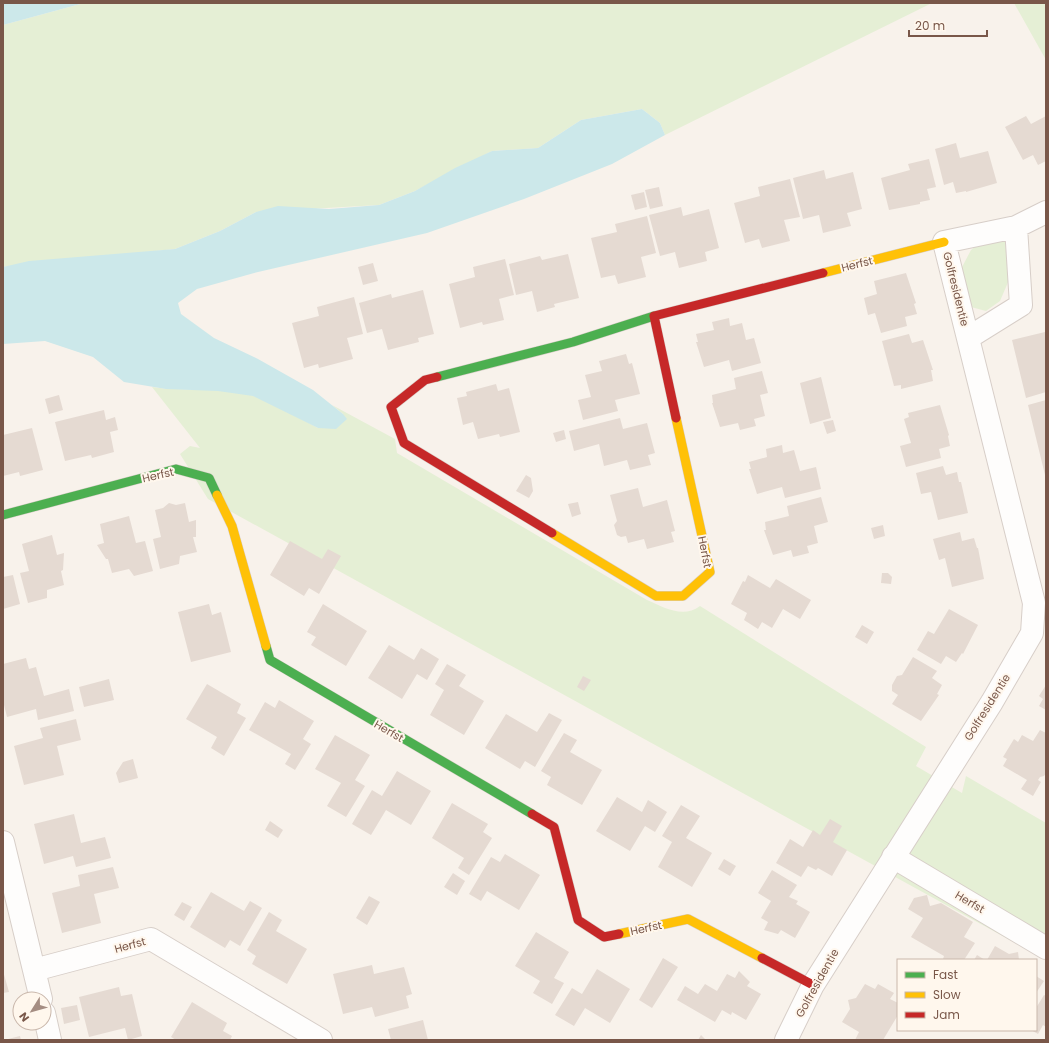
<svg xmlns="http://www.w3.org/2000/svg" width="1049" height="1043" viewBox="0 0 1049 1043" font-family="Poppins,sans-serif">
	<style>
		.green { fill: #e5efd5 }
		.water { fill: #cce8ea }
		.building { fill: #e5dad2 }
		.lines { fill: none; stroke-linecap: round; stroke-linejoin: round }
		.street-casing { stroke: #d7cec8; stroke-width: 24 }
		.fast-casing { stroke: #d8cec8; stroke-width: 10 }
		.slow-casing { stroke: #d8cec8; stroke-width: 10 }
		.jam-casing { stroke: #d8cec8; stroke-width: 10 }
		.street { stroke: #fefdfc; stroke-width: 22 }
		.fast { stroke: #4caf50; stroke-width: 9 }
		.slow { stroke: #ffc107; stroke-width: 9 }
		.jam { stroke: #c62828; stroke-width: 9 }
		.labels { text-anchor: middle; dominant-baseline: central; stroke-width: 4; stroke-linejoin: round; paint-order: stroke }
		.street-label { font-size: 11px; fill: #795749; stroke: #fff7ed }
	</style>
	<rect width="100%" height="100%" fill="#f8f2eb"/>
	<path class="green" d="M84,3h848l-267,132 -5,-12 -18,-14 -61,11 -43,28 -46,3 -77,40 -36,14 -123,7 -36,19 -45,18 -172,18v-242z
		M1014,3h32v57z
		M985,239h20l4,41 -9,21 -14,10 -15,-4 -10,-38 10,-19z
		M152,387c32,5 72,-1 102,9 22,8 43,21 64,32l25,-14 -11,-9 63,34 2,14 250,147c16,7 36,19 53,6l226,141 -10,19 46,27 4,-17 80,47v137l-838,-461 -28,-45 10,-8 10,2z"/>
	<path class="water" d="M3,3h81l-81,22z
		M642,109l18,14 5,12 -53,29 -88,35 -97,34 -169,39 -61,17 -19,14 3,11 33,24 44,21 55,31 30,24 4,5 -11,10 -18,-1 -65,-32 -35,-5 -52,-2 -42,-7 -31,-25 -48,-16 -42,3v-77l26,-6 146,-12 45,-18 36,-19 22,-6 51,3 50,-4 36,-14 40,-23 37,-17 46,-3 43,-28z"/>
	<path class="building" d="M1026,116l5,8 15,-8v45l-8,4 -5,-10 -10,5 -18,-33z
		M956,143l4,15 28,-7 9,32 -31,9v-1l-10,2 -3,-11 -9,3 -9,-36z
		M929,159l7,28 -9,2 3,11 -10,2v2l-31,6 -8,-32 29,-8 -2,-6z
		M824,170l2,9 27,-7 9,37 -15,4 4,13 -28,7 -4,-18 -16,4 -10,-41z
		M790,179l10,38 -16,3 6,21 -28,7 -3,-9 -14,4 -11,-40 26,-7 -2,-9z
		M659,187l4,19 -13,3 -5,-19z
		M644,192l3,15 -12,3 -4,-15z
		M681,207l2,9 26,-7 10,39 -14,4 2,9 -28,7 -4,-16 -15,4 -11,-41z
		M647,216l9,37 -15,4 5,20 -28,7 -3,-9 -14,3 -10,-40 26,-6 -2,-8z
		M568,254l11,44 -25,6 1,3 -18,5 -5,-21 -16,4 -7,-31 31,-8 2,4z
		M505,259l9,36 -15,4 5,21 -21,5 -1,-3 -22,6 -11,-44 26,-7 -2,-10z
		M373,263l5,18 -15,4 -5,-18z
		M906,273l10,30 -2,1 3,10 -12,3 2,9 -26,7 -6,-20 -7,2 -4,-17 13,-4 -3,-13z
		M423,290l11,44 -16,4 1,4 -31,8 -6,-21 -15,4 -8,-30 32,-9 1,4z
		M354,297l9,37 -16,4 6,21 -34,9 -1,-4 -14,4 -12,-45 27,-7 -2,-9z
		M729,318l1,8 12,-3 4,17 8,-2 7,25 -29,8 -3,-11 -25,7 -8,-25h2l-2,-8 18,-4 -2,-8z
		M1045,332l1,60 -20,6 -14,-58z
		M909,334l3,9 11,-3 10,30h-2l2,11 -32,8v-4l-7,1 -12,-45z
		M626,354l3,10 3,-1 8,31 -25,6 3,11 -35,9 -5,-20 13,-3 -6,-22 17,-4 -3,-10z
		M762,371l6,22 -8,2 5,21 -11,3 2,7 -16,4 -2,-7 -18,4 -8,-24h1l-1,-8 24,-6 -2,-11z
		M821,377l10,41 -21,6 -10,-41z
		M496,384l2,7 11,-3 11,44 -20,5 -1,-3 -21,5 -5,-17 -10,3 -6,-27 10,-2 -1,-4z
		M59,395l4,15 -14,4 -4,-15z
		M1046,400v75h-1l-17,-70z
		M940,405l9,30 -1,1 2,10 -11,3 2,9 -35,9 -6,-21 11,-3 -7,-24 5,-2 -1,-4z
		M104,410l2,10 9,-3 3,13 -8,2 4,20 -22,6 -1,-3 -26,6 -10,-39z
		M620,418l3,11 24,-6 8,30 -7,2 3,10 -21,5 -3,-10 -23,6 -5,-22 -25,7 -5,-20z
		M833,420l3,11 -9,3 -4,-12z
		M32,428l11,42 -23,6 -1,-4 -16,4v-41z
		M564,430l2,9 -10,3 -3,-9z
		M782,445l1,8 11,-3 6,21 16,-4 5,22 -36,9 -3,-11 -25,7 -8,-25h2l-2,-7 18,-5 -1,-8z
		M943,466l3,9 11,-3 2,10h2l7,31 -30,7 -7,-28 -10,2 -5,-21z
		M526,475l5,3 2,13 -4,7 -13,-7z
		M638,488l5,19 24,-7 8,31 -4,1 3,10 -27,7 -3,-10 -16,4 -2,-7 -5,1 -4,-2 -3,-10 3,-4 -7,-26z
		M821,497l7,25 -14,4 4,17 -11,3 2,7 -16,4 -2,-7 -18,5 -9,-25h2l-1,-8 24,-6 -2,-10z
		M578,502l3,12 -9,3 -4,-13z
		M169,503l7,2 9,-2 4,19 7,-2v17h-3l4,15 -17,4 -1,8 -19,5 -7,-30 8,-2 -6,-27 8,-2z
		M129,516l7,27 9,-2 8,30 -19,5 -5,-7 -17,4 -4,-14h-2l-9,-14 7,-2 -4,-19z
		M883,525l2,11 -11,3 -3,-11z
		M960,532l2,9 12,-3 3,10h1l6,31 -32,8 -7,-29 -6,2 -6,-21z
		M52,535l5,20 7,-2 -1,17 -2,1 3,14 -17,5v8l-19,5 -8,-30 9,-2 -7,-27z
		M290,541l32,18 6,-10 13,7 -22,38 -10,-6 -5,8 -34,-21z
		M882,573h6l4,4 -1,7 -10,-1z
		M13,575l7,29 -17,5v-32z
		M748,575l22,13 6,-9 35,21 -11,19 -17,-10 -11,19 -10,-6 -4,7 -14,-9 3,-7 -16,-9 12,-23 2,1z
		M209,604l3,11 9,-3 10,40 -40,10 -13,-50z
		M323,604l44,27 -21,35 -35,-21 5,-8 -9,-5z
		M949,609l29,16 -15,29 -1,-1 -6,9 -10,-6 -5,8 -24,-14 11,-19 6,3z
		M862,625l12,7 -7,12 -12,-7z
		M389,645l25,15 7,-12 18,11 -12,21 -10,-6 -15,25 -34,-21z
		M913,657l24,14 -5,7 10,7 -5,9 2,1 -18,26 -29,-17 6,-9 -6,-4v-6l5,-9 5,-1z
		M26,658l3,11 7,-2 8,29 25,-7 5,22 -36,9 -2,-11 -29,8 -4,-16v-37z
		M447,664l19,11 -7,11 25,15 -20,34 -34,-20 14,-25 -9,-6z
		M583,676l8,4 -7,11 -7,-4z
		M109,679l5,21 -30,7 -5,-20z
		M207,684l34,20 -4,9 9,5 -22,38 -13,-8 6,-11 -31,-18z
		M1046,685v25l-7,-4 4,-7 -4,-3z
		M279,700l35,21 -11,18 8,5 -16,26 -10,-6 6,-10 -42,-24 16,-28 10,6z
		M549,713l13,7 -27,47 -10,-6 -5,8 -35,-21 21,-34 31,18z
		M76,719l5,21 -24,6 7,29 -40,10 -10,-39 29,-8 -3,-10z
		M1040,730l6,3v40l-2,3 -4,1 -2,3 3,2 -8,14 -12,-7 6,-9 -24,-14 4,-7 -4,-2 11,-18 4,3 4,-7 11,6z
		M564,733l13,7 -7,12 32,18 -20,35 -35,-20 4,-8 -10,-6z
		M335,735l35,20 -15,25 10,6 -19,31 -19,-11 14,-23 -26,-14z
		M133,759l5,19 -19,5 -3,-10 7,-11z
		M397,771l34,20 -20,34 -25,-15 -15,25 -19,-11 20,-34 10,6z
		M617,797l25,15 6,-12 19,12 -12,20 -10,-6 -15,25 -34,-20z
		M452,803l36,21 -5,8 9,6 -23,37 -11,-7 6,-10 -32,-20z
		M681,805l19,11 -14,22 26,15 -20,34 -34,-20 14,-25 -10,-6z
		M74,814l7,29 24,-6 6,21 -35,9 -3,-11 -29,8 -10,-40z
		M830,819l12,7 -9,16 14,8 -15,26 -14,-8 -2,2 -8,-4 -7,11 -25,-14 14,-24 13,8 10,-17 7,5z
		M270,821l13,9 -5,8 -13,-8z
		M505,854l35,21 -21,35 -32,-19 -6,10 -12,-7 22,-37 9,5z
		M724,859l12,7 -6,10 -12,-7z
		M113,867l6,21 -25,6 7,29 -39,10 -10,-40 28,-7 -2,-11z
		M772,870l25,15 -8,12 9,4 -2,3 14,8 -15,26 -14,-8 -3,4 -14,-4 4,-8 -7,-4 10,-17 -13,-8z
		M453,873l12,8 -8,14 -13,-8z
		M211,892l33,19 6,-10 12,7 -22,38 -10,-6 -5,8 -35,-21z
		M927,895l3,11 11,-3 32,19 -9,15 11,6 -11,17h-19l-2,-1 1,-3 -33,-19 12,-19 -15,-9 6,-11z
		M369,896l11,6 -13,23 -11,-7z
		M182,902l10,5 -8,14 -10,-6z
		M269,912l13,8 -6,11 31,18 -20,35 -35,-20 4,-8 -9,-6z
		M536,932l33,20 -15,26 10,5 -12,21 -19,-11 7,-12 -25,-15z
		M995,946l14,8 9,-2 1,8h-32z
		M977,955l8,5h-11z
		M663,958l15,9 -26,41 -13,-8z
		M372,965l2,9 30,-7 8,27 -6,2 3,12 -34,9 -3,-10 -29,7 -10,-40z
		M597,969l33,20 -20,34 -25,-15 -11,18 -19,-11 17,-27 10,6z
		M3,971l6,21 -6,1z
		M739,971l11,11 -3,4 14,8 -15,26 -14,-8 -1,3 -9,-5 -7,12 -38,-22 8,-14 13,8 7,-10 12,7 10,-17 8,4z
		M1036,976l8,5 -8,12z
		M865,984l10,5 3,-5 16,9 -4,6 8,4v12l-15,25h-28l4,-8 -17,-10 8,-13 -2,-9 8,-2z
		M119,987l2,9 11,-2 10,42 -14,4 -3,-12 -36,9 -10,-40z
		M1044,995l2,1v31l-3,-2 -5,9 -7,-4h5v-22z
		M192,1002l35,21 -4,8 9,5 -2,4h-54l-5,-3z
		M77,1005l3,15 -16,4 -3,-16z
		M423,1020l5,20h-37l-3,-11z
		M701,1035l5,5h-8z
		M20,1036l1,4h-13v-1z"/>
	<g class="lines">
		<defs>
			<path id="street" d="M968,338l53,-33 -5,-78
				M3,842l31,128 117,-31 170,101
				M893,857l153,91
				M34,970l7,29
				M44,1013l6,27
				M786,1040l27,-55 179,-283 40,-69 2,-30 -90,-361 72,-15 30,-15"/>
			<path id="fast" d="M437,377l136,-35 81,-26
				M3,515l173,-46 33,9 8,17
				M266,646l4,14 262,154"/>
			<path id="slow" d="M823,273l121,-31
				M217,495l15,31 34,120
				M552,533l104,63h27l27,-24 -34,-154
				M619,934l69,-15 74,39"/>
			<path id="jam" d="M437,377l-12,3 -34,27 13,36 148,90
				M676,418l-22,-102 169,-43
				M532,814l22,13 24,93 26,17 15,-3
				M762,958l51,27"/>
		</defs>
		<use href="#street" class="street-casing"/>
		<use href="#fast" class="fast-casing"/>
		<use href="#slow" class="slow-casing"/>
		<use href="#jam" class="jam-casing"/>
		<use href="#street" class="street"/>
		<use href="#fast" class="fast"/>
		<use href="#slow" class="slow"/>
		<use href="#jam" class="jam"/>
	</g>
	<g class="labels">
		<g class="street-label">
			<text transform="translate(857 264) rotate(-14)">Herfst</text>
			<text transform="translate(956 289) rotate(76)">Golfresidentie</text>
			<text transform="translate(158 475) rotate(-13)">Herfst</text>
			<text transform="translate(705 552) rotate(79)">Herfst</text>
			<text transform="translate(987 707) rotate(-58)">Golfresidentie</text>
			<text transform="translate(389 731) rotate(30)">Herfst</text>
			<text transform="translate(970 902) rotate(31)">Herfst</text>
			<text transform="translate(646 928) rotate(-12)">Herfst</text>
			<text transform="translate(130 945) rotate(-15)">Herfst</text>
			<text transform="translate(817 983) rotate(-61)">Golfresidentie</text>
		</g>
	</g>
	<rect width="1049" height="1043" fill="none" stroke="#795749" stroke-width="8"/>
	<rect x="897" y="959" width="140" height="72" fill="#fff7ed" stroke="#c9b7ab"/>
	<rect x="905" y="972" width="20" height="6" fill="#4caf50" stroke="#c9b7ab"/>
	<text x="933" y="979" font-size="12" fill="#795749">Fast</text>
	<rect x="905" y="992" width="20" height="6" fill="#ffc107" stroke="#c9b7ab"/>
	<text x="933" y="999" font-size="12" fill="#795749">Slow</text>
	<rect x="905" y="1012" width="20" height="6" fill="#c62828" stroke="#c9b7ab"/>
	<text x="933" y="1019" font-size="12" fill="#795749">Jam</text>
	<g transform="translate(32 1011) rotate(233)"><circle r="19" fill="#fff7ed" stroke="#c9b7ab"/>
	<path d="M0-3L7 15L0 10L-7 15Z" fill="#a58d82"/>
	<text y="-6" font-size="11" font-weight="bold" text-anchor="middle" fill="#795749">N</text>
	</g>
	<path d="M909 30v6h78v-6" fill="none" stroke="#795749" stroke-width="2"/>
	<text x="915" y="30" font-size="12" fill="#795749" stroke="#fff7ed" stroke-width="3" paint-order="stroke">20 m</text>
</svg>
